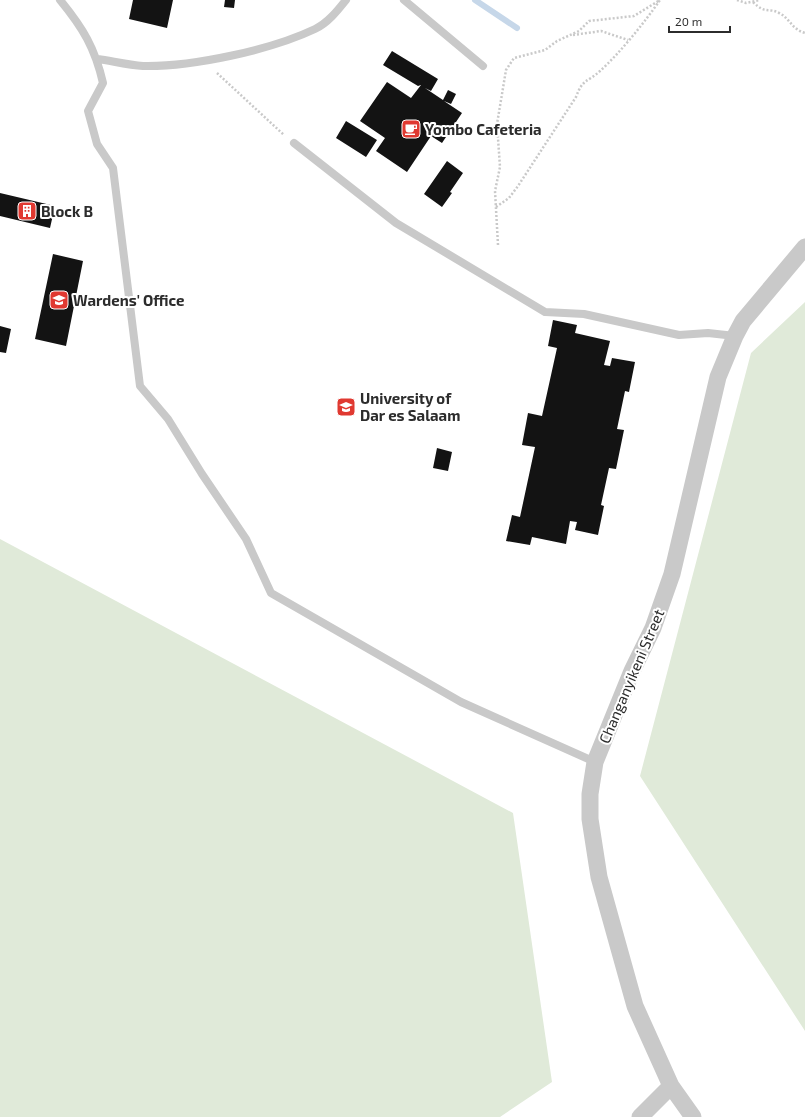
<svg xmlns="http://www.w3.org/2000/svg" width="805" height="1117" viewBox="0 0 805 1117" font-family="'Exo 2',sans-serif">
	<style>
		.green { fill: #e0ead9 }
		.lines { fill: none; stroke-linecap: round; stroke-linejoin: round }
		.stream { stroke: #c6d7e9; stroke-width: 6 }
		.building { fill: #131313 }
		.path { stroke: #c9c9c9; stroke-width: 2.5; stroke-dasharray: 2 2; stroke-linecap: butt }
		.lane { stroke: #c9c9c9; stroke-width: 8 }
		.street { stroke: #c9c9c9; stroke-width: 17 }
		.labels { text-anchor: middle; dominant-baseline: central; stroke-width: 4; stroke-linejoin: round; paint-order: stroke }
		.poi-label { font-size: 15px; font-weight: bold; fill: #2c2c2c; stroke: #fff; text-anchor: start }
		.street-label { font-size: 15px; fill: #2c2c2c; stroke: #fff }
	</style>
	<rect width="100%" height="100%" fill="#fff"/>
	<path class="green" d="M805,302v729l-165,-255 111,-423z
		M0,539l513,274 39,269 -52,35h-500z"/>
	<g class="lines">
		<path class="stream" d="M475,0l42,28"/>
	</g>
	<path class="building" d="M133,0h40l-6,28 -38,-9z
		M225,0h10l-1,8 -10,-1z
		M392,51l46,28 -7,12 -6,-3 18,12 5,-10 8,4 -5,10 -7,-3 18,12 -20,30 -11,-7 -24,36 -31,-21 9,-13 -25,-17 27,-39 24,16 10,-13 -3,1 -35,-21z
		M346,121l31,19 -11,17 -30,-19z
		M447,161l16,12 -13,19 2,1 -10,14 -18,-13z
		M0,193l55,13 -5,22 -50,-12z
		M53,254l30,7 -17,85 -31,-7z
		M553,320l24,5 -2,8 35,8 -6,24 6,1 2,-8 23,4 -6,30 -4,-1 -8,38 7,1 -8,39 -7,-1 -8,37 3,1 -6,29 -23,-5 2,-8 -7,-1 -4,23 -34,-7 -2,8 -24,-4 6,-26 8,2 15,-70 -13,-2 6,-32 14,3 15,-68 -9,-2z
		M0,326l11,3 -5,24 -6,-1z
		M437,448l15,4 -4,19 -15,-3z"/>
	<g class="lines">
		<path class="path" d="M737,0l9,3 14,-3
			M753,2c13,13 15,5 26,11 11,5 12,16 26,20
			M573,35l28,-4 27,9
			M217,73l67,62
			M496,207l13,-9 9,-12 58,-89c7,-19 11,-14 24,-26 19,-17 45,-49 60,-71
			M498,245l-3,-54 5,-24 -3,-43 9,-54 8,-12 31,-8 12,-9 22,-10 10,-10 45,-5 26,-16"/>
		<path class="lane" d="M60,0c23,28 35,48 43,83l-15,28 9,33 16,24 27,218 28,33 34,55 44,65 25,54 190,109 134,60
			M404,0l79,66
			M98,59c14,2 30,6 45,7 49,1 128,-16 172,-37 13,-6 23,-19 31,-29
			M294,143l102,80 149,89 39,2 95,21 29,-2 27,3"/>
		<path class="street" d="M640,1117l31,-31
			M693,1117l-22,-31 -36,-80 -36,-129 -9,-58v-25l5,-32 37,-91 21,-43 19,-54 46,-197 17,-41 8,-15 62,-74"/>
	</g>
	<defs>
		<symbol id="cafe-square" viewBox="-11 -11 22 22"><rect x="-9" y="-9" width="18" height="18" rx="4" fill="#e03931" stroke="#fff"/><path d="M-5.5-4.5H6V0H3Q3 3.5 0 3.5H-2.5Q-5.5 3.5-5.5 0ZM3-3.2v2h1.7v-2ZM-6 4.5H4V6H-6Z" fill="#fff"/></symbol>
		<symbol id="building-square" viewBox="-11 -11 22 22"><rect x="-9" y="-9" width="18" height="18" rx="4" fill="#e03931" stroke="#fff"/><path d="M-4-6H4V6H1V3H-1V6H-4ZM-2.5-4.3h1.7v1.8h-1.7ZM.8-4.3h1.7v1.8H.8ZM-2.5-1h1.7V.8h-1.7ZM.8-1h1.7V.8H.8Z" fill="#fff"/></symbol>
		<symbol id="university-square" viewBox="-11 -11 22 22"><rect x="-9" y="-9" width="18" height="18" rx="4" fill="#e03931" stroke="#fff"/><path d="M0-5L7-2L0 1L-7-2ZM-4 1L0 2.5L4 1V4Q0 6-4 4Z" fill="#fff"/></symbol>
	</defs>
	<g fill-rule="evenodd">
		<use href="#cafe-square" x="400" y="118" width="22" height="22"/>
		<use href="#building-square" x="16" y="200" width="22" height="22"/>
		<use href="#university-square" x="48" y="289" width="22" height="22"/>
		<use href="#university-square" x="335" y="396" width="22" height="22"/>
	</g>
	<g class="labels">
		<g class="poi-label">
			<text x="425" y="129">Yombo Cafeteria</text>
			<text x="41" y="211">Block B</text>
			<text x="73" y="300">Wardens' Office</text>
			<text x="360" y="398">University of<tspan x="360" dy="17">Dar es Salaam</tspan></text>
		</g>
		<g class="street-label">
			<text transform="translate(631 676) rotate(-67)">Changanyikeni Street</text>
		</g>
	</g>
	<path d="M669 26v6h61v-6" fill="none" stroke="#2c2c2c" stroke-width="2"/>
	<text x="675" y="26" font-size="12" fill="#2c2c2c" stroke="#ffffff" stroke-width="3" paint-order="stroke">20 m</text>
</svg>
